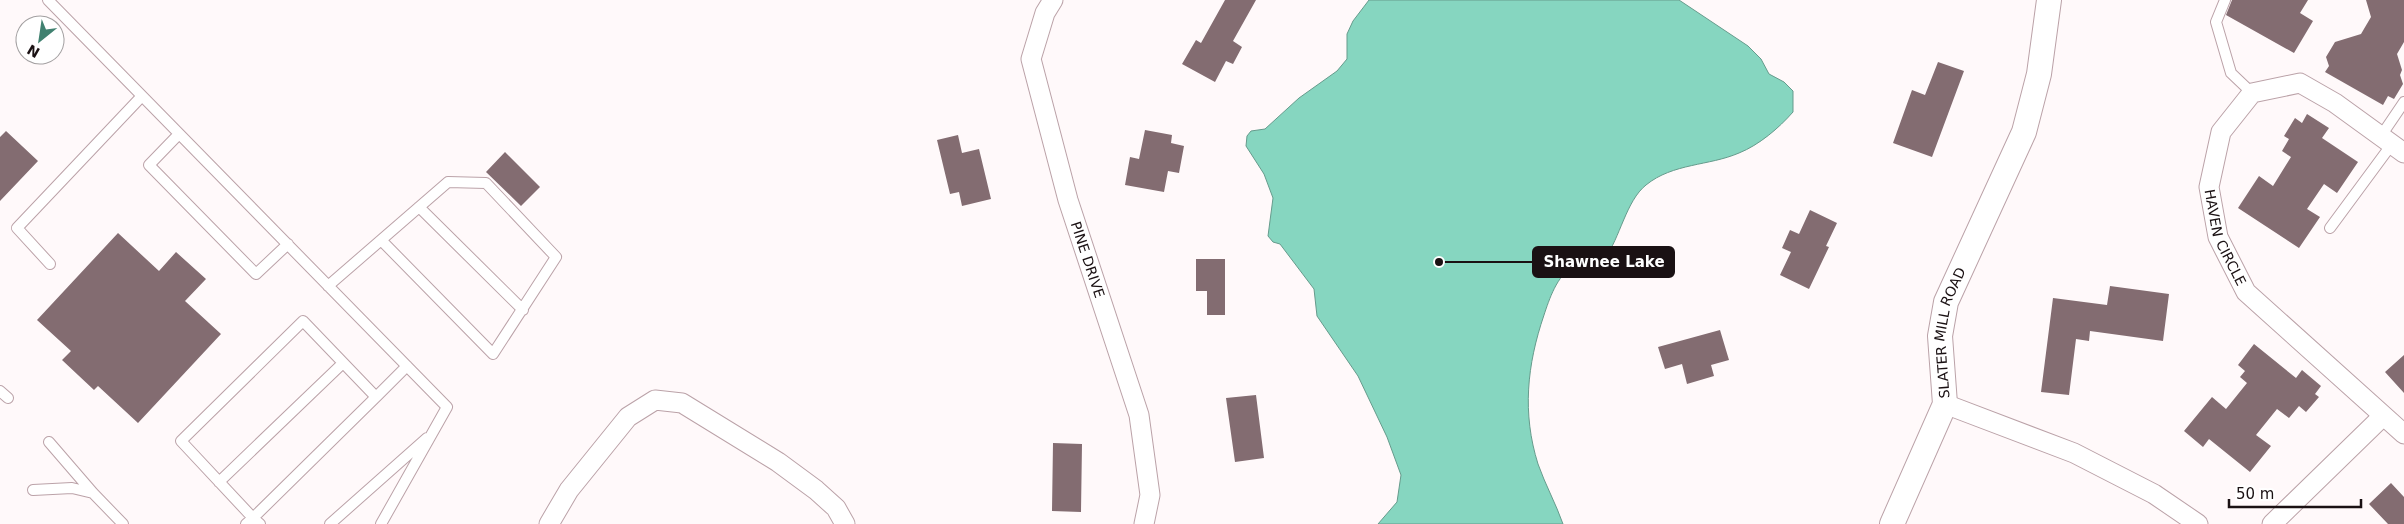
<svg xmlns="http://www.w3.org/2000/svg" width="2404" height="524" viewBox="0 0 2404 524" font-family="'DejaVu Sans',sans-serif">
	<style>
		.water { fill: #86d6c0; stroke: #669b8c }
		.building { fill: #836c71 }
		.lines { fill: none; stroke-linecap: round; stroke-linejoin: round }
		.service-casing { stroke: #bba2a8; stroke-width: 12 }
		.minor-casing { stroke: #bba2a8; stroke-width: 21 }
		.tertiary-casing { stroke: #bba2a8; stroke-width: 26 }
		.service { stroke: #fff; stroke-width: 10 }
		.minor { stroke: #fff; stroke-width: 19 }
		.tertiary { stroke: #fff; stroke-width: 24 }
		.labels { text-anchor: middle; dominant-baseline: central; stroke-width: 4.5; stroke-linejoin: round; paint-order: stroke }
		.street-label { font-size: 14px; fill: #1a1113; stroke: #fff }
		.leader { fill: none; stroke: #1a1113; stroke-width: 2 }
		.callout-dot { fill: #1a1113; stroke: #fff; stroke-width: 2 }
		.callout { fill: #1a1113; stroke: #1a1113; stroke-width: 2 }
		.callout-label { font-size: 15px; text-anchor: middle; font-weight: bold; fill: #fff }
	</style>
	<rect width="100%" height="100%" fill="#fff9fa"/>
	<path class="water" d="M1369,0h310l69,46 13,13 8,15 15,8 9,9v21c-14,16 -34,33 -54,41 -30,13 -66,10 -93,32 -20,16 -26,53 -41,73l-12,-1c-7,4 -14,6 -20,10 -16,8 -24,33 -29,48 -17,50 -22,98 -6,149 7,20 18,40 25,60h-185l19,-22 4,-27 -14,-38 -29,-61 -41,-60 -3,-27 -34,-45 -7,-2 -5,-6 5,-38 -9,-24 -18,-28 1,-10 4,-5 14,-2 34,-31 38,-27 10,-12v-25l6,-13z"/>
	<path class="building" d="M1225,0h31l-23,41 9,6 -9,17 -7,-3 -11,21 -33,-18 14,-24 5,3z
		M2232,0h76l-8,13 13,8 -19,32 -68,-38z
		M2366,0h38v42l-7,12 5,16 -2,5 3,9 -9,15 -6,-3 -5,9 -58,-33 4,-6 -3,-9 9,-15 26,-8 10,-17z
		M1938,62l26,9 -32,86 -39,-14 19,-53 13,5z
		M2307,114l22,14 -7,10 36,24 -21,31 -13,-9 -17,25 13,8 -21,31 -61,-40 21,-32 14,10 18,-29 -9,-6 7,-12 -5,-3 11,-18 7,5z
		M1145,130l27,5 -1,8 13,3 -5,27 -11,-2 -4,21 -39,-7 5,-28 9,2z
		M6,131l32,30 -38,40v-64z
		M958,135l4,18 17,-4 12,50 -29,7 -3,-14 -9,2 -13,-54z
		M505,152l35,35 -19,19 -35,-34z
		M1810,210l27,13 -11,23 3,1 -20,42 -29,-14 11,-23 -9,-4 8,-18 9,4z
		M118,233l41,38 17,-19 30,27 -21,22 36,33 -83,89 -40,-37 -4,4 -32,-30 9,-9 -34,-31z
		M1196,259h29v56h-18v-24h-11z
		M2110,286l59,8 -6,47 -73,-10 -1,10 -13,-2 -7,56 -28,-3 12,-94 54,7z
		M1720,330l9,30 -18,5 3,11 -27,8 -5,-20 -17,5 -7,-22z
		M2254,344l42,34 6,-8 19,16 -6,8 4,3 -13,15 -7,-6 -10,12 -12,-9 -21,26 15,11 -21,26 -41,-33 -6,8 -19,-16 28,-34 14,12 21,-26 -7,-6 5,-6 -7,-6z
		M2404,355v38l-19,-21z
		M1256,395l8,63 -29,4 -9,-64z
		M1053,443l29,1 -1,68 -29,-1z
		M2391,483l13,14v27h-16l-19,-20z"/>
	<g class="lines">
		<defs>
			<path id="service" d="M48,0l399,407 -66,117
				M2225,0l-9,22 15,51 21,20
				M179,134l-30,31 107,109 32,-30
				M2381,136l23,-34
				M419,207l104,103
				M2330,228l62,-84
				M50,264l-33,-36 125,-132
				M328,286l120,-104 38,1 70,74 -63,97 -112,-114
				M303,321l73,76 -123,121 -72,-77z
				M0,391l8,7
				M376,397l31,-31
				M49,442l44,51 30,31
				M219,482l124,-119
				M33,490l39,-2 21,5
				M246,524l7,-6 7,6
				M330,524l97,-86"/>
			<g id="minor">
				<path id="s1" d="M1053,0l-8,13 -14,46 37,141 71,215 11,80 -6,29"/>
				<path id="s2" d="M2404,153l-69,-50 -35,-20 -48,10 -31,39 -12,55 9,50 28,55 158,142"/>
				<path d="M1945,404l129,49 80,41 44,30"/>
				<path d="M549,524l20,-34 59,-73 27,-17 27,3 96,59 38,28 20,18 9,16"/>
				<path d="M2272,524l110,-107"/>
			</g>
			<g id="tertiary">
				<path id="s3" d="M1892,524l53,-120 -5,-68 6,-34 78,-170 15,-58 10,-74"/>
			</g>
		</defs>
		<use href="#service" class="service-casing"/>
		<use href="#minor" class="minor-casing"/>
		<use href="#tertiary" class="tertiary-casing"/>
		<use href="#service" class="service"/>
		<use href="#minor" class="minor"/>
		<use href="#tertiary" class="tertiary"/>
	</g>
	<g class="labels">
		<g class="street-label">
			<text stroke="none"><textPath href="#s2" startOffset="334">HAVEN CIRCLE</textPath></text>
			<text stroke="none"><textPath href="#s1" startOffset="272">PINE DRIVE</textPath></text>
			<text stroke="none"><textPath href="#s3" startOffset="204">SLATER MILL ROAD</textPath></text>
		</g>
	</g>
	<path class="leader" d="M1439 262L1533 262"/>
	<circle class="callout-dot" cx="1439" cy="262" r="5"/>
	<rect class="callout" x="1533" y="247" width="141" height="30" rx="5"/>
	<g class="callout-label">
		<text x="1604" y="267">Shawnee Lake</text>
	</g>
	<g transform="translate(40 40) rotate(210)"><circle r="24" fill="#ffffff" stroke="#a3a0a1"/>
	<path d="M0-4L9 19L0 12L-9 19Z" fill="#408170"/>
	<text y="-8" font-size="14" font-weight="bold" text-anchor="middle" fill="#1a1113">N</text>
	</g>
	<path d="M2229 499v8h132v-8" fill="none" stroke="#1a1113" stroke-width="2.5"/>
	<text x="2236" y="499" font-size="15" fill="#1a1113" stroke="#ffffff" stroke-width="4" paint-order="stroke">50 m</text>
</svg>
